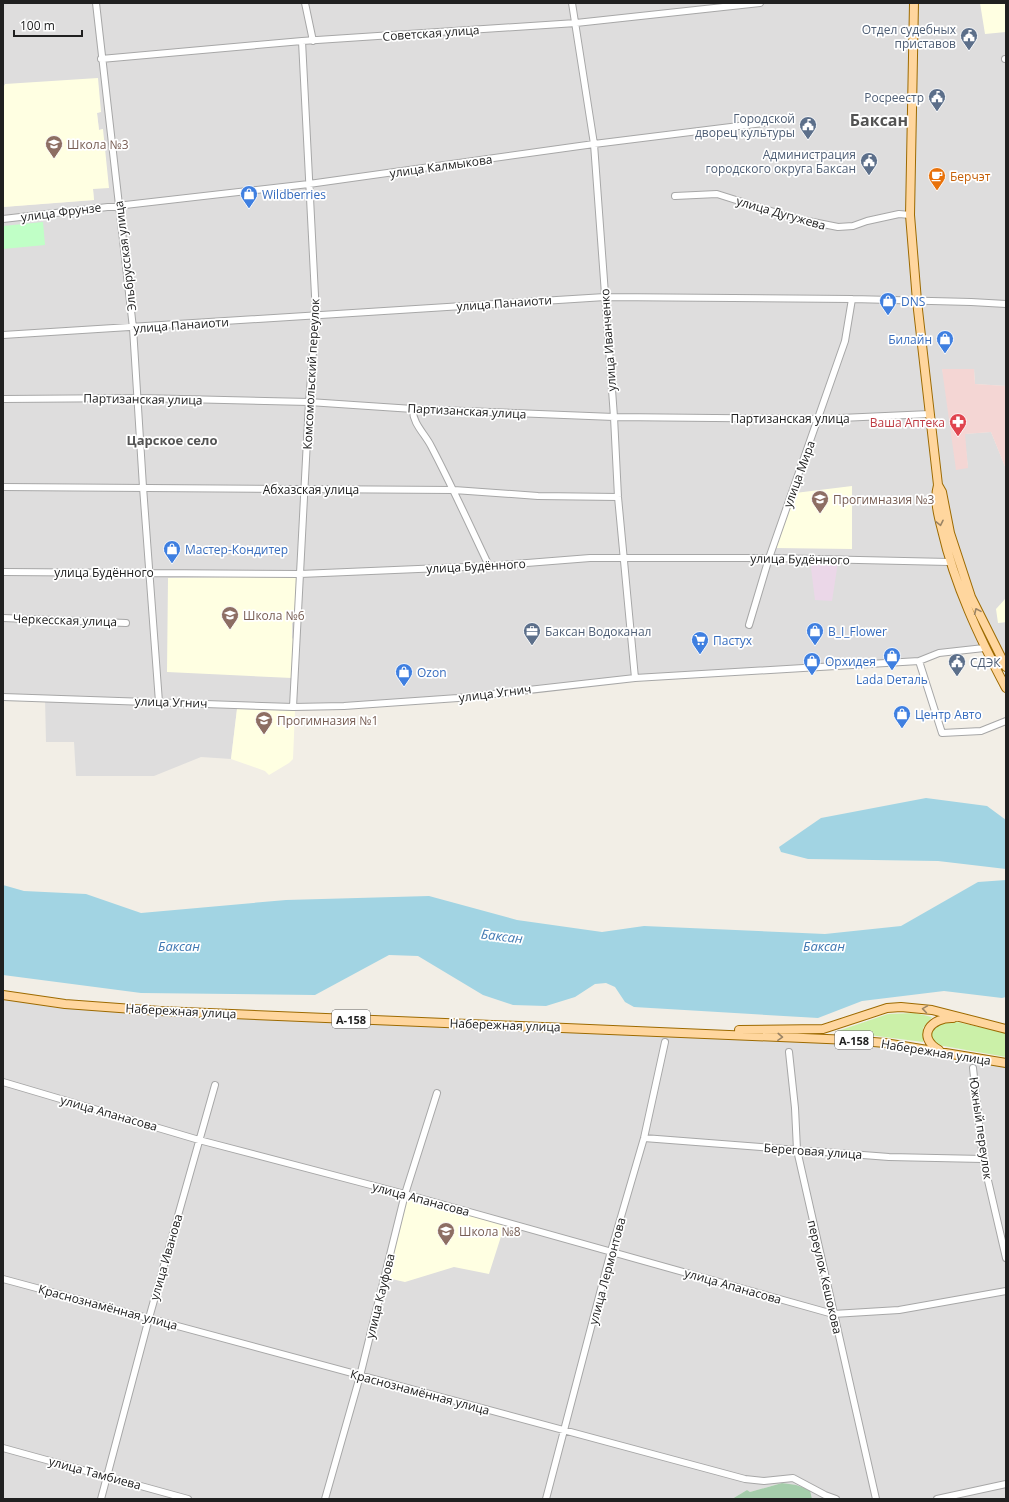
<svg xmlns="http://www.w3.org/2000/svg" width="1009" height="1502" viewBox="0 0 1009 1502" font-family="'Open Sans',sans-serif">
	<style>
		.residential { fill: #dedddd; fill-rule: evenodd }
		.commercial { fill: #f4d6d4 }
		.industrial { fill: #ebd7e8 }
		.education { fill: #ffffe2 }
		.grass { fill: #cbf0a8 }
		.cemetery { fill: #a5cdab }
		.park { fill: #c0ffc6 }
		.water { fill: #a2d4e3 }
		.lines { fill: none; stroke-linecap: round; stroke-linejoin: round }
		.minor-casing { stroke: #a7a7a7; stroke-width: 8 }
		.major-casing { stroke: #9d6a00; stroke-width: 10 }
		.minor { stroke: #fff; stroke-width: 6 }
		.major { stroke: #ffd69e; stroke-width: 8 }
		.oneway { stroke: #9b8465 }
		.labels { text-anchor: middle; dominant-baseline: central; stroke-width: 3.5; stroke-linejoin: round; paint-order: stroke }
		.shield { fill: #fff; stroke: #636363; stroke-width: 1 }
		.shield-label { font-size: 11px; font-weight: bold; fill: #202020 }
		.service-label { font-size: 12px; fill: #4e5e75; stroke: #fff; text-anchor: end }
		.street-label { font-size: 12px; fill: #202020; stroke: #fff }
		.education-label { font-size: 12px; fill: #785e54; stroke: #fff; text-anchor: start }
		.food-label { font-size: 12px; fill: #c56008; stroke: #fff; text-anchor: start }
		.shop-label { font-size: 12px; fill: #366cbe; stroke: #fff; text-anchor: start }
		.health-label { font-size: 12px; fill: #be3a42; stroke: #fff; text-anchor: end }
		.neighbourhood-label { font-size: 13px; font-weight: bold; fill: #535353; stroke: #fff }
		.water-label { font-size: 13px; font-style: italic; fill: #4078b2; stroke: #fff }
		.district-label { font-size: 16px; font-weight: bold; fill: #535353; stroke: #fff }
	</style>
	<rect width="100%" height="100%" fill="#f2eee6"/>
	<path class="residential" d="M3,3h1003v383l-31,-2 -1,-15h-32l26,99 -4,-34 27,-2 15,37v129l-5,6 -3,19 8,-1v45l-12,-21 -55,7 -20,8 -284,17 -177,20 -163,9v4l-58,-2 -6,50 -30,-2 -47,19h-78l-2,-34h-28l-1,-44 -42,-1v-490l91,-7 -1,-11 10,-60 -4,1 -2,-17 3,-1 -97,-24zM255,577l37,45v16l-124,-59z
		M3,995l62,9 785,36 156,23v436h-194l-2,-9 -28,-7 -32,9 -3,-2 -15,9h-729z"/>
	<path class="commercial" d="M942,369h32l1,15 31,2v83l-15,-37 -26,2 3,34 -12,2z"/>
	<path class="industrial" d="M810,560l28,2 -6,39 -17,-1z"/>
	<path class="education" d="M980,3h26v29l-21,2z
		M98,78l3,34 -4,1 2,17 4,-1 6,59 -16,1 1,11 -91,7v-119l2,-4z
		M852,486v63l-77,-1 20,-55z
		M260,575l37,1 -2,45 -3,2v15l2,2 -2,38 -125,-6 1,-94 87,-1z
		M1006,598v24l-8,1 -2,-14z
		M237,709l58,2 -2,48 -4,4 -20,12 -4,-4 -34,-12z
		M406,1198l99,26 -16,50 -35,-7 -49,15 -18,-4z"/>
	<path class="grass" d="M915,1013l17,4 -9,11v14l-54,-7 -34,-1v-2l53,-18z
		M948,1020l58,13v24l-68,-12c-7,-5 -8,-9 -6,-17z"/>
	<path class="cemetery" d="M782,1483l14,2 14,5 2,9h-80l15,-9 3,2z"/>
	<path class="park" d="M43,222l2,23 -42,4v-23z"/>
	<path class="water" d="M926,798l61,8 19,14v49l-68,-8 -130,-2 -27,-7 -2,-5 42,-29z
		M1006,880v117l-4,1 -58,-7 -82,10 -44,17 -184,-11 -9,-5 -10,-15 -9,-4 -11,1 -20,13 -29,9 -33,-1 -30,-10 -65,-39 -29,-1 -74,40 -174,-2 -138,-18v-90l21,6 62,3 55,19 145,-13 143,-4 88,24 85,12 42,-6 181,8 76,-8 77,-44z"/>
	<g class="lines">
		<defs>
			<path id="minor" d="M96,3l37,325 10,159 16,215
				M305,3l8,38
				M572,3l22,141 20,273 4,80 17,181
				M101,59l201,-18 274,-18 184,-20
				M1005,59h1
				M675,196l42,-2 76,24 45,9 15,-1 14,-5 32,-7 11,1
				M3,219l306,-35 285,-40 169,-21
				M3,335l602,-38 247,2 119,3 35,2
				M3,399l136,-1 170,4 104,7 201,8 204,2 112,-5
				M413,409c-1,14 12,25 18,37 21,40 39,80 58,120
				M3,487l451,3 84,6 80,1
				M3,572l297,2 189,-8 101,-8h179l180,4
				M3,618l123,5
				M749,625l20,-67 76,-217 7,-42
				M919,661l23,72 39,-2 25,-10
				M3,697l290,10 51,-1 114,-8 177,-20 284,-17 20,-8 45,-5
				M293,707l16,-305 7,-87 -14,-274
				M789,1052l6,56 2,42 79,349
				M973,1068l10,91 23,99
				M3,1082l196,58 206,54 428,120 66,-4 107,-19
				M644,1138l245,19 94,2
				M3,1279l742,200 19,2 29,-3 32,17 11,4
				M3,1448l185,51
				M101,1499l48,-181 66,-233
				M325,1499l35,-123 45,-182 32,-101
				M546,1499l65,-248 33,-113 21,-96
				M937,1499l69,-15"/>
			<path id="major" d="M914,3l-4,212 7,86 21,184c-4,14 0,30 4,45 13,56 37,107 64,158
				M938,485l4,7 8,41 21,64 35,70
				M3,995l62,9 95,7 690,29 35,3 121,20
				M739,1030l84,-1 64,-21 14,-1 31,3 74,19
				M939,1050c-24,-14 -7,-33 14,-32"/>
		</defs>
		<use href="#minor" class="minor-casing"/>
		<use href="#major" class="major-casing"/>
		<use href="#minor" class="minor"/>
		<use href="#major" class="major"/>
	</g>
	<defs><path id="oneway-chevron" d="M-2-3.5L2.5 0L-2 3.5" fill="none" stroke-width="1.6" stroke-linecap="round" stroke-linejoin="round"/></defs>
	<g class="oneway">
		<use href="#oneway-chevron" transform="translate(940 523) rotate(78)"/>
		<use href="#oneway-chevron" transform="translate(977 611) rotate(-114)"/>
		<use href="#oneway-chevron" transform="translate(925 1009) rotate(-171)"/>
		<use href="#oneway-chevron" transform="translate(780 1037) rotate(3)"/>
	</g>
	<defs>
		<symbol id="civic-pin" viewBox="-11 -11 22 30"><path d="M0 17L-7.5 6A9.5 9.5 0 1 1 7.5 6Z" fill="#5c6f8a" stroke="#fff"/><path d="M-.6-6.5H3V-4.5H.6V-3L4-1V1h2V6H-6V1h2V-1L-.6-3ZM-1.2 2.5V6h2.4V2.5Z" fill="#fff"/></symbol>
		<symbol id="school-pin" viewBox="-11 -11 22 30"><path d="M0 17L-7.5 6A9.5 9.5 0 1 1 7.5 6Z" fill="#8d6e63" stroke="#fff"/><path d="M0-5L7-2L0 1L-7-2ZM-4 1L0 2.5L4 1V4Q0 6-4 4Z" fill="#fff"/></symbol>
		<symbol id="cafe-pin" viewBox="-11 -11 22 30"><path d="M0 17L-7.5 6A9.5 9.5 0 1 1 7.5 6Z" fill="#e8710a" stroke="#fff"/><path d="M-5.5-4.5H6V0H3Q3 3.5 0 3.5H-2.5Q-5.5 3.5-5.5 0ZM3-3.2v2h1.7v-2ZM-6 4.5H4V6H-6Z" fill="#fff"/></symbol>
		<symbol id="shop-pin" viewBox="-11 -11 22 30"><path d="M0 17L-7.5 6A9.5 9.5 0 1 1 7.5 6Z" fill="#3f7fe0" stroke="#fff"/><path d="M-5-2.5h2.3a2.7 3.5 0 0 1 5.4 0H5L5.5 6h-11ZM-1.5-2.5h3a1.5 2.3 0 0 0-3 0Z" fill="#fff"/></symbol>
		<symbol id="pharmacy-pin" viewBox="-11 -11 22 30"><path d="M0 17L-7.5 6A9.5 9.5 0 1 1 7.5 6Z" fill="#e0444e" stroke="#fff"/><path d="M-2-6h4v4h4v4h-4v4h-4v-4h-4v-4h4Z" fill="#fff"/></symbol>
		<symbol id="office-pin" viewBox="-11 -11 22 30"><path d="M0 17L-7.5 6A9.5 9.5 0 1 1 7.5 6Z" fill="#5c6f8a" stroke="#fff"/><path d="M-6-3h4V-5.5h4V-3h4V5H-6ZM-1-4.5V-3h2v-1.5ZM-6 0V1H6V0Z" fill="#fff"/></symbol>
		<symbol id="supermarket-pin" viewBox="-11 -11 22 30"><path d="M0 17L-7.5 6A9.5 9.5 0 1 1 7.5 6Z" fill="#3f7fe0" stroke="#fff"/><path d="M-6-5.5h2.5l.6 2H6L4.5 2H-2.5L-4.4-4H-6ZM-1.5 3.2a1.3 1.3 0 1 0 .1 0ZM3 3.2a1.3 1.3 0 1 0 .1 0Z" fill="#fff"/></symbol>
	</defs>
	<g fill-rule="evenodd">
		<use href="#civic-pin" x="959" y="26" width="20" height="27"/>
		<use href="#civic-pin" x="927" y="87" width="20" height="27"/>
		<use href="#civic-pin" x="798" y="115" width="20" height="27"/>
		<use href="#school-pin" x="44" y="134" width="20" height="27"/>
		<use href="#civic-pin" x="859" y="151" width="20" height="27"/>
		<use href="#cafe-pin" x="927" y="166" width="20" height="27"/>
		<use href="#shop-pin" x="239" y="184" width="20" height="27"/>
		<use href="#shop-pin" x="878" y="291" width="20" height="27"/>
		<use href="#shop-pin" x="935" y="329" width="20" height="27"/>
		<use href="#pharmacy-pin" x="948" y="412" width="20" height="27"/>
		<use href="#school-pin" x="810" y="489" width="20" height="27"/>
		<use href="#shop-pin" x="162" y="539" width="20" height="27"/>
		<use href="#school-pin" x="220" y="605" width="20" height="27"/>
		<use href="#office-pin" x="522" y="621" width="20" height="27"/>
		<use href="#shop-pin" x="805" y="621" width="20" height="27"/>
		<use href="#supermarket-pin" x="690" y="630" width="20" height="27"/>
		<use href="#shop-pin" x="882" y="646" width="20" height="27"/>
		<use href="#shop-pin" x="802" y="651" width="20" height="27"/>
		<use href="#civic-pin" x="947" y="652" width="20" height="27"/>
		<use href="#shop-pin" x="394" y="662" width="20" height="27"/>
		<use href="#shop-pin" x="892" y="704" width="20" height="27"/>
		<use href="#school-pin" x="254" y="710" width="20" height="27"/>
		<use href="#school-pin" x="436" y="1221" width="20" height="27"/>
	</g>
	<g class="labels">
		<g class="shield">
			<rect x="332" y="1010" width="38" height="18" rx="3"/>
			<rect x="835" y="1031" width="38" height="18" rx="3"/>
		</g>
		<g class="shield-label">
			<text x="351" y="1019">А-158</text>
			<text x="854" y="1040">А-158</text>
		</g>
		<g class="service-label">
			<text x="956" y="29">Отдел судебных<tspan x="956" dy="14">приставов</tspan></text>
			<text x="924" y="97">Росреестр</text>
			<text x="795" y="118">Городской<tspan x="795" dy="14">дворец культуры</tspan></text>
			<text x="856" y="154">Администрация<tspan x="856" dy="14">городского округа Баксан</tspan></text>
			<text x="545" y="631" text-anchor="start">Баксан Водоканал</text>
			<text x="970" y="662" text-anchor="start">СДЭК</text>
		</g>
		<g class="street-label">
			<text transform="translate(431 33) rotate(-4)">Советская улица</text>
			<text transform="translate(441 166) rotate(-8)">улица Калмыкова</text>
			<text transform="translate(61 212) rotate(-7)">улица Фрунзе</text>
			<text transform="translate(781 213) rotate(16)">улица Дугужева</text>
			<text transform="translate(125 256) rotate(-97)">Эльбрусская улица</text>
			<text transform="translate(504 303) rotate(-4)">улица Панаиоти</text>
			<text transform="translate(181 325) rotate(-4)">улица Панаиоти</text>
			<text transform="translate(608 340) rotate(-94)">улица Иванченко</text>
			<text transform="translate(311 374) rotate(-87)">Комсомольский переулок</text>
			<text transform="translate(143 399) rotate(1)">Партизанская улица</text>
			<text transform="translate(467 411) rotate(3)">Партизанская улица</text>
			<text x="790" y="418">Партизанская улица</text>
			<text transform="translate(799 474) rotate(-70)">улица Мира</text>
			<text x="311" y="489">Абхазская улица</text>
			<text transform="translate(800 559) rotate(1)">улица Будённого</text>
			<text transform="translate(476 566) rotate(-3)">улица Будённого</text>
			<text x="104" y="572">улица Будённого</text>
			<text transform="translate(65 620) rotate(2)">Черкесская улица</text>
			<text transform="translate(495 693) rotate(-7)">улица Угнич</text>
			<text transform="translate(171 702) rotate(2)">улица Угнич</text>
			<text transform="translate(181 1011) rotate(3)">Набережная улица</text>
			<text transform="translate(505 1025) rotate(2)">Набережная улица</text>
			<text transform="translate(936 1052) rotate(9)">Набережная улица</text>
			<text transform="translate(109 1113) rotate(16)">улица Апанасова</text>
			<text transform="translate(981 1128) rotate(82)">Южный переулок</text>
			<text transform="translate(813 1151) rotate(4)">Береговая улица</text>
			<text transform="translate(421 1199) rotate(15)">улица Апанасова</text>
			<text transform="translate(166 1257) rotate(-74)">улица Иванова</text>
			<text transform="translate(607 1271) rotate(-75)">улица Лермонтова</text>
			<text transform="translate(825 1277) rotate(77)">переулок Кешокова</text>
			<text transform="translate(733 1286) rotate(16)">улица Апанасова</text>
			<text transform="translate(380 1296) rotate(-76)">улица Кауфова</text>
			<text transform="translate(108 1307) rotate(15)">Краснознамённая улица</text>
			<text transform="translate(420 1392) rotate(15)">Краснознамённая улица</text>
			<text transform="translate(95 1473) rotate(15)">улица Тамбиева</text>
		</g>
		<g class="education-label">
			<text x="67" y="144">Школа №3</text>
			<text x="833" y="499">Прогимназия №3</text>
			<text x="243" y="615">Школа №6</text>
			<text x="277" y="720">Прогимназия №1</text>
			<text x="459" y="1231">Школа №8</text>
		</g>
		<g class="food-label">
			<text x="950" y="176">Берчэт</text>
		</g>
		<g class="shop-label">
			<text x="262" y="194">Wildberries</text>
			<text x="901" y="301">DNS</text>
			<text x="932" y="339" text-anchor="end">Билайн</text>
			<text x="185" y="549">Мастер-Кондитер</text>
			<text x="828" y="631">B_I_Flower</text>
			<text x="713" y="640">Пастух</text>
			<text x="825" y="661">Орхидея</text>
			<text x="417" y="672">Ozon</text>
			<text x="892" y="679" text-anchor="middle">Lada Dеталь</text>
			<text x="915" y="714">Центр Авто</text>
		</g>
		<g class="health-label">
			<text x="945" y="422">Ваша Аптека</text>
		</g>
		<g class="neighbourhood-label">
			<text x="172" y="440">Царское село</text>
		</g>
		<g class="water-label">
			<text transform="translate(502 936) rotate(7)">Баксан</text>
			<text x="179" y="946">Баксан</text>
			<text x="824" y="946">Баксан</text>
		</g>
		<g class="district-label">
			<text x="879" y="120">Баксан</text>
		</g>
	</g>
	<rect width="1009" height="1502" fill="none" stroke="#202020" stroke-width="8"/>
	<path d="M14 30v6h68v-6" fill="none" stroke="#202020" stroke-width="2"/>
	<text x="20" y="30" font-size="12" fill="#202020" stroke="#ffffff" stroke-width="3" paint-order="stroke">100 m</text>
</svg>
